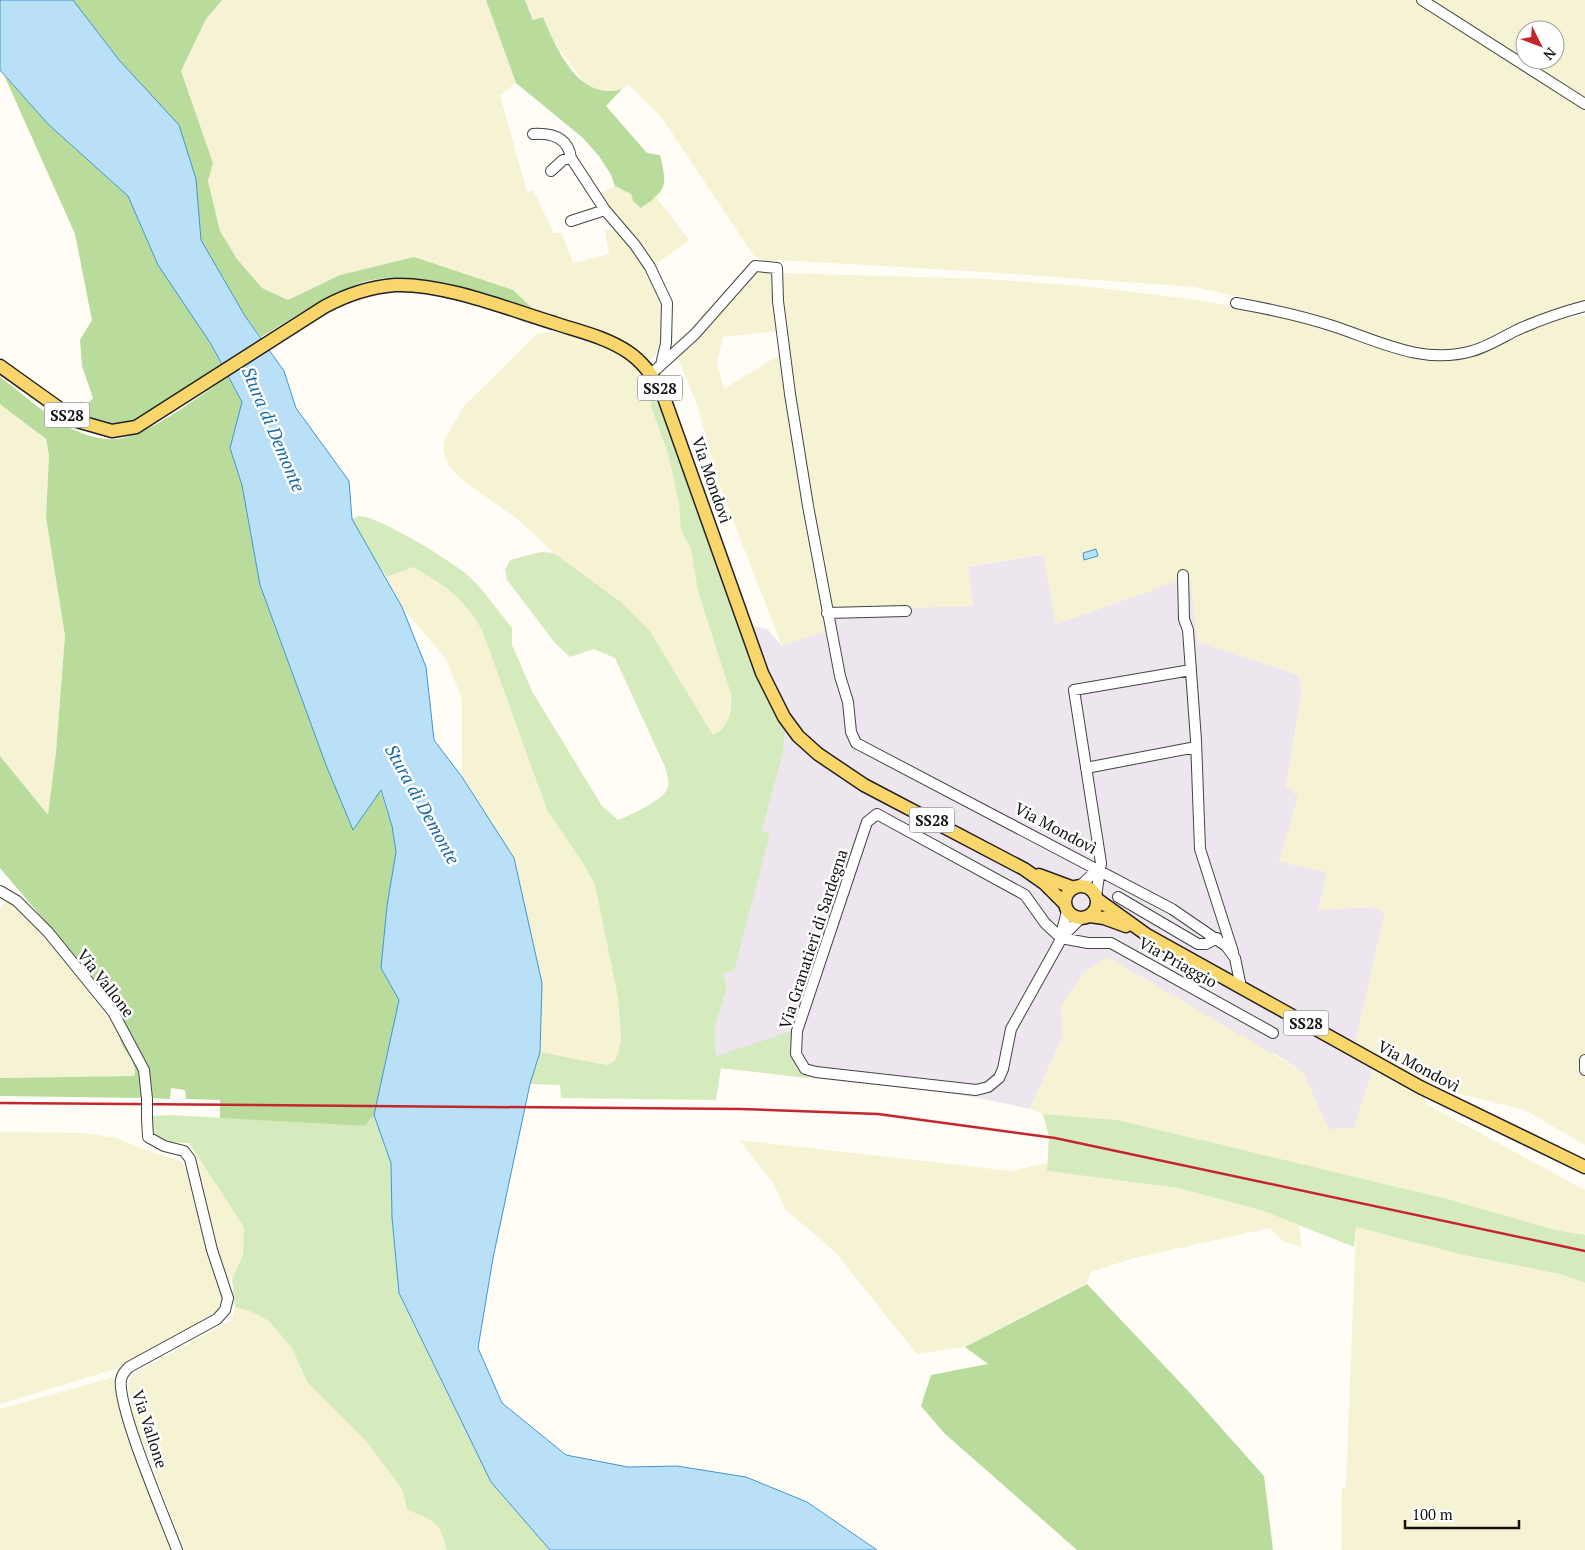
<svg xmlns="http://www.w3.org/2000/svg" width="1585" height="1550" viewBox="0 0 1585 1550" font-family="'PT Serif',serif">
	<style>
		.industrial { fill: #eee6ef }
		.farmland { fill: #f6f3d4; fill-rule: evenodd }
		.green { fill: #d5ebbd }
		.forest { fill: #b9dc9c }
		.water { fill: #b9e0f7; stroke: #3f96cf }
		.lines { fill: none; stroke-linecap: round; stroke-linejoin: round }
		.minor-casing { stroke: #444; stroke-width: 12 }
		.major-casing { stroke: #222; stroke-width: 15 }
		.minor { stroke: #fff; stroke-width: 10 }
		.major { stroke: #f9d66b; stroke-width: 12 }
		.rail { stroke: #c4262e; stroke-width: 2.5 }
		.minor-bridge-casing { stroke: #444; stroke-width: 12; stroke-linecap: butt }
		.minor-bridge { stroke: #fff; stroke-width: 10 }
		.labels { text-anchor: middle; dominant-baseline: central; stroke-width: 5; stroke-linejoin: round; paint-order: stroke }
		.shield { fill: #fff; stroke: #585858; stroke-width: 1 }
		.shield-label { font-size: 15px; font-weight: bold; fill: #111 }
		.street-label { font-size: 16px; fill: #111; stroke: #fff }
		.water-label { font-size: 18px; font-style: italic; fill: #1768a6; stroke: #fff }
	</style>
	<rect width="100%" height="100%" fill="#fffdf5"/>
	<path class="industrial" d="M1044,554l12,70 134,-48 8,66 100,33 4,15 -16,97 12,9 29,76 -8,37 55,-2 11,5 -32,142 20,15 -19,60h-26l-25,-57 -28,-18 -214,-48 2,30 -33,73 -41,-9 -35,-6 -233,-26 -5,-12 -1,-29 12,-40 -4,-14 47,-139 -8,-3 21,-78 2,-20 -18,-33 -26,-73 12,-1 14,3 15,17 39,-36 152,-4 -6,-39z"/>
	<path class="farmland" d="M222,0h264l30,83 -16,12 27,97 6,-2 21,43h8l11,30 36,-9 -4,-24h14l20,26 25,47 1,20 -6,27 -9,12 -32,-24 -82,-26 -122,-55 -74,18 -52,25 -26,-12 -25,-29 -17,-28 -12,-50 5,-18 -32,-92 25,-52z
		M525,0h1060v303l-121,47h-43l-20,-2 -57,-22 -73,-22 -77,-17 -209,-15 -206,-12 -14,2 -11,-6 -92,-138 -34,-34 -6,5 -12,4 -21,-5 -34,-44 -12,-27 -9,3zM1525,30h30v30h-30z
		M615,186l11,4 5,4 2,7 20,-2 3,-2 33,43 -37,27 -53,-73z
		M758,269l14,3 6,59 -55,6 -6,26 7,26 63,-39 -6,-77 205,6 96,7 109,13 84,15 45,12 74,28 37,4 83,-24 39,-15 32,-3v829l-60,-35 -65,-16 -27,-16 -9,25 161,87v45l-29,-5 -109,-31 -329,-79 -75,-6 -13,-5 33,-73 -2,-30 23,-34 24,-15 195,115 25,57 26,-1 19,-59 -20,-15 32,-142 -11,-5 -55,3 8,-38 -48,-10 19,-66 -12,-9 16,-97 -4,-15 -100,-33 -8,-65 -134,47 -13,-70 -75,13 5,39 -151,4 2,22 -42,14 -63,-162 -22,-79 -20,-49 72,-80 6,-1z
		M545,332l23,2 45,15 23,16 15,19v22l18,51 10,47 2,26 10,19 7,43 33,102 -1,16 -4,15 -8,8 -5,2 -63,-104 -29,-29 -67,-49 -33,-31 -61,-44 -11,-12 -6,-15 2,-12 19,-33 73,-72z
		M0,403l45,36 4,16 -3,62 19,119 -9,116 -8,64 -48,-60z
		M412,567l28,16 29,24 13,23 65,180 36,53 12,22 23,113 3,41 -3,15 -4,7 -7,4 -67,-13 2,-69 -28,-125 -52,-81v-78l-16,-40 -44,-52 -15,-30z
		M7,900h3l40,37 60,75 11,20 -1,6 15,32 -1,6 -134,2v-170z
		M0,1132l84,1 33,5 25,11 39,12 7,12 37,123 -7,19 -93,51 -125,38z
		M739,1140l272,31 36,-8v8l131,17 86,23 35,14 3,22 -18,-5 -14,-14 -136,30 -43,14 -4,11 -122,64 -48,7 -82,-102 -50,-43 -11,-25z
		M194,1151l51,76 -2,28 -11,24 -6,5 -35,-130z
		M1356,1227l103,27 101,20 25,9v267h-244l1,-61 4,-2z
		M235,1307l17,5 17,9 23,27 15,34 59,59 36,48 5,20 26,11 8,9 6,21h-263l-45,-117 -7,-21 -4,-27 2,-6 5,-6 97,-53z
		M114,1377l4,18 57,155h-175v-141z"/>
	<path class="green" d="M651,384l15,36 101,280 18,32 -2,21 -21,78 8,3 -36,137 -11,2 4,14 -12,40 1,29 76,-25 -1,15 20,28 -4,4 -86,-10 -5,32 -155,-2 -1,-13 -30,-1 10,-32 67,13 7,-4 4,-7 3,-15 -3,-41 -23,-113 -12,-22 -36,-53 -65,-180c-19,-34 -37,-44 -69,-63l-26,10 -23,-33 -12,-25c0,0 6,-3 7,-3 18,-1 96,47 111,61 15,15 28,34 42,51v17l21,48 69,113 16,14c12,-5 47,-20 50,-33 1,-6 -1,-14 -3,-20l-50,-109 -21,-9 -24,8 -15,-14 -48,-63 -2,-10 5,-10 31,-8 13,1 67,49 29,29 63,104c16,-6 19,-25 18,-41l-33,-102 -7,-43 -10,-19 -2,-26 -10,-47 -18,-51z
		M1043,1114l75,6 329,79 109,31 29,5v48l-25,-9 -101,-20 -103,-27 -2,20 -90,-36 -86,-23 -131,-17 2,-34z
		M171,1115l194,11 9,-11 17,48 1,54 7,77 92,188 59,68h-103c-9,-32 -12,-27 -40,-41l-5,-20 -36,-48 -59,-59 -15,-34 -23,-27 -17,-9 -17,-5 -3,-28 11,-24 1,-28 -55,-84 -23,-1 -13,-5 -3,-21z"/>
	<path class="forest" d="M73,0h149l-16,19 -25,52 32,92 -5,18 12,50 17,28 25,29 26,12 52,-25 74,-18 99,33 23,22c-52,-17 -124,-48 -178,-28 -34,13 -65,34 -97,53l-16,-21 -44,-76 -5,-61 -77,-119z
		M486,0h39l8,20 10,-3c14,33 36,85 79,72l-16,17 41,47 13,2c7,30 8,34 -19,53l-8,-7 -2,-7 -16,-8 -4,-11 -12,-19 -16,-18 -67,-55z
		M4,75l44,49 80,72 30,69 53,79 11,22 -91,57 -32,2 -19,-10 1,-5 12,-12 -11,-32 -2,-26 12,-20 -17,-86z
		M0,377c21,15 45,38 68,50 16,8 36,15 55,11 35,-9 74,-41 105,-61l14,25 -12,46 12,37 18,100 66,180 27,64 27,-39 12,36 4,26 -9,54 -6,62 18,32 -25,115 -9,11 -145,-8v-18l-34,-1 -1,-9 -14,-2 -1,11 -20,-1 -3,-30 -36,-69 -111,-131v-112l48,59 8,-63 9,-116 -19,-119 3,-62 -3,-16 -46,-35z
		M121,1032l21,41 1,25 -143,-2v-18l134,-2c7,-14 -20,-31 -13,-44z
		M1087,1284l103,109 74,83 9,74h-196l-133,-117 -23,-27 10,-31 57,-11 -23,-17z"/>
	<path class="water" d="M0,0h73l46,60 60,65 17,54 5,61 44,76 39,55 12,37 53,73 3,38 50,88 24,60 8,73 28,37 52,81 28,125 -2,69 -10,32 -37,174 -15,90 24,55 64,52 62,12 49,-1 69,11 61,25 70,48h-327l-59,-68 -92,-189 -7,-76 -1,-54 -17,-48 25,-115 -18,-32 6,-62 9,-54 -4,-26 -11,-36 -28,40 -27,-65 -66,-180 -18,-100 -12,-37 12,-46 -31,-58 -53,-79 -30,-69 -80,-72 -48,-54z
		M1096,549l2,7 -14,4 -1,-7z"/>
	<g class="lines">
		<defs>
			<path id="minor" d="M1422,0l163,104
				M533,134c18,-1 35,3 38,24
				M551,171l12,-11 8,-2 34,52 30,35 15,22 17,36 -1,40 -5,22
				M571,221l34,-11
				M1236,303c34,6 67,13 100,24 44,15 88,38 136,24 15,-4 31,-14 45,-21 22,-10 45,-18 68,-24
				M651,374l44,-40 60,-68 22,2 1,33 12,93 18,112 32,170 8,26 3,30 5,11 316,166 54,37 9,12 6,29
				M1183,575l1,44 4,11 8,110 4,109 33,103
				M827,613l79,-2
				M1086,768l110,-21
				M1080,886l18,-17
				M0,891l17,10 31,31 65,80 31,58 3,29
				M1096,896l5,-33 -27,-173 117,-20
				M1118,897l80,47h8l11,-6
				M1067,911l-8,32 -48,86 -8,40 -4,9 -11,9 -12,3 -160,-18 -11,-3 -9,-15 1,-23 70,-209 10,-8 148,81 20,28 16,15 27,5h23l162,90
				M1061,938l20,-20
				M1585,1060v10
				M147,1118l1,19 16,9 20,5 6,8 22,91 16,48 -3,12 -8,9 -88,48c-4,4 -7,7 -8,13 -4,27 44,138 56,170"/>
			<path id="major" d="M0,366l77,55 35,10 24,-4 188,-120c22,-12 45,-20 71,-22 48,-2 113,24 159,38 24,8 52,14 74,29 15,10 25,24 34,40l100,281 22,44 14,19 20,18 46,31 160,84 20,14 21,21
				M1039,875l35,13
				M1065 902a16 16 0 1 1 32 0a16 16 0 1 1-32 0Z
				M1097,899l50,36 273,152 165,80
				M1090,916l14,2 22,8"/>
		</defs>
		<use href="#minor" class="minor-casing"/>
		<use href="#major" class="major-casing"/>
		<use href="#minor" class="minor"/>
		<use href="#major" class="major"/>
		<path class="rail" d="M0,1103l741,6 137,5 177,24 530,113"/>
		<defs>
			<path id="minor-bridge" d="M147,1099v19"/>
		</defs>
		<use href="#minor-bridge" class="minor-bridge-casing"/>
		<use href="#minor-bridge" class="minor-bridge"/>
	</g>
	<g class="labels">
		<g class="shield">
			<rect x="637.5" y="375.5" width="45" height="25" rx="4"/>
			<rect x="44.5" y="402.5" width="45" height="25" rx="4"/>
			<rect x="909.5" y="807.5" width="45" height="25" rx="4"/>
			<rect x="1283.5" y="1010.5" width="45" height="25" rx="4"/>
		</g>
		<g class="shield-label">
			<text x="660" y="388">SS28</text>
			<text x="67" y="415">SS28</text>
			<text x="932" y="820">SS28</text>
			<text x="1306" y="1023">SS28</text>
		</g>
		<g class="street-label">
			<text transform="translate(712 480) rotate(71)">Via Mondovì</text>
			<text transform="translate(1056 828) rotate(28)">Via Mondovì</text>
			<text transform="translate(813 939) rotate(-72)">Via Granatieri di Sardegna</text>
			<text transform="translate(1178 962) rotate(29)">Via Priaggio</text>
			<text transform="translate(106 983) rotate(52)">Via Vallone</text>
			<text transform="translate(1419 1066) rotate(28)">Via Mondovì</text>
			<text transform="translate(150 1429) rotate(72)">Via Vallone</text>
		</g>
		<g class="water-label">
			<text transform="translate(274 429) rotate(67)">Stura di Demonte</text>
			<text transform="translate(423 804) rotate(61)">Stura di Demonte</text>
		</g>
	</g>
	<g transform="translate(1540 45) rotate(132)"><circle r="24" fill="#ffffff" stroke="#a0a0a0"/>
	<path d="M0-4L9 19L0 12L-9 19Z" fill="#c4262e"/>
	<text y="-8" font-size="14" font-weight="bold" text-anchor="middle" fill="#111111">N</text>
	</g>
	<path d="M1405 1520v8h114v-8" fill="none" stroke="#111111" stroke-width="2.5"/>
	<text x="1412" y="1520" font-size="15" fill="#111111" stroke="#ffffff" stroke-width="4" paint-order="stroke">100 m</text>
</svg>
